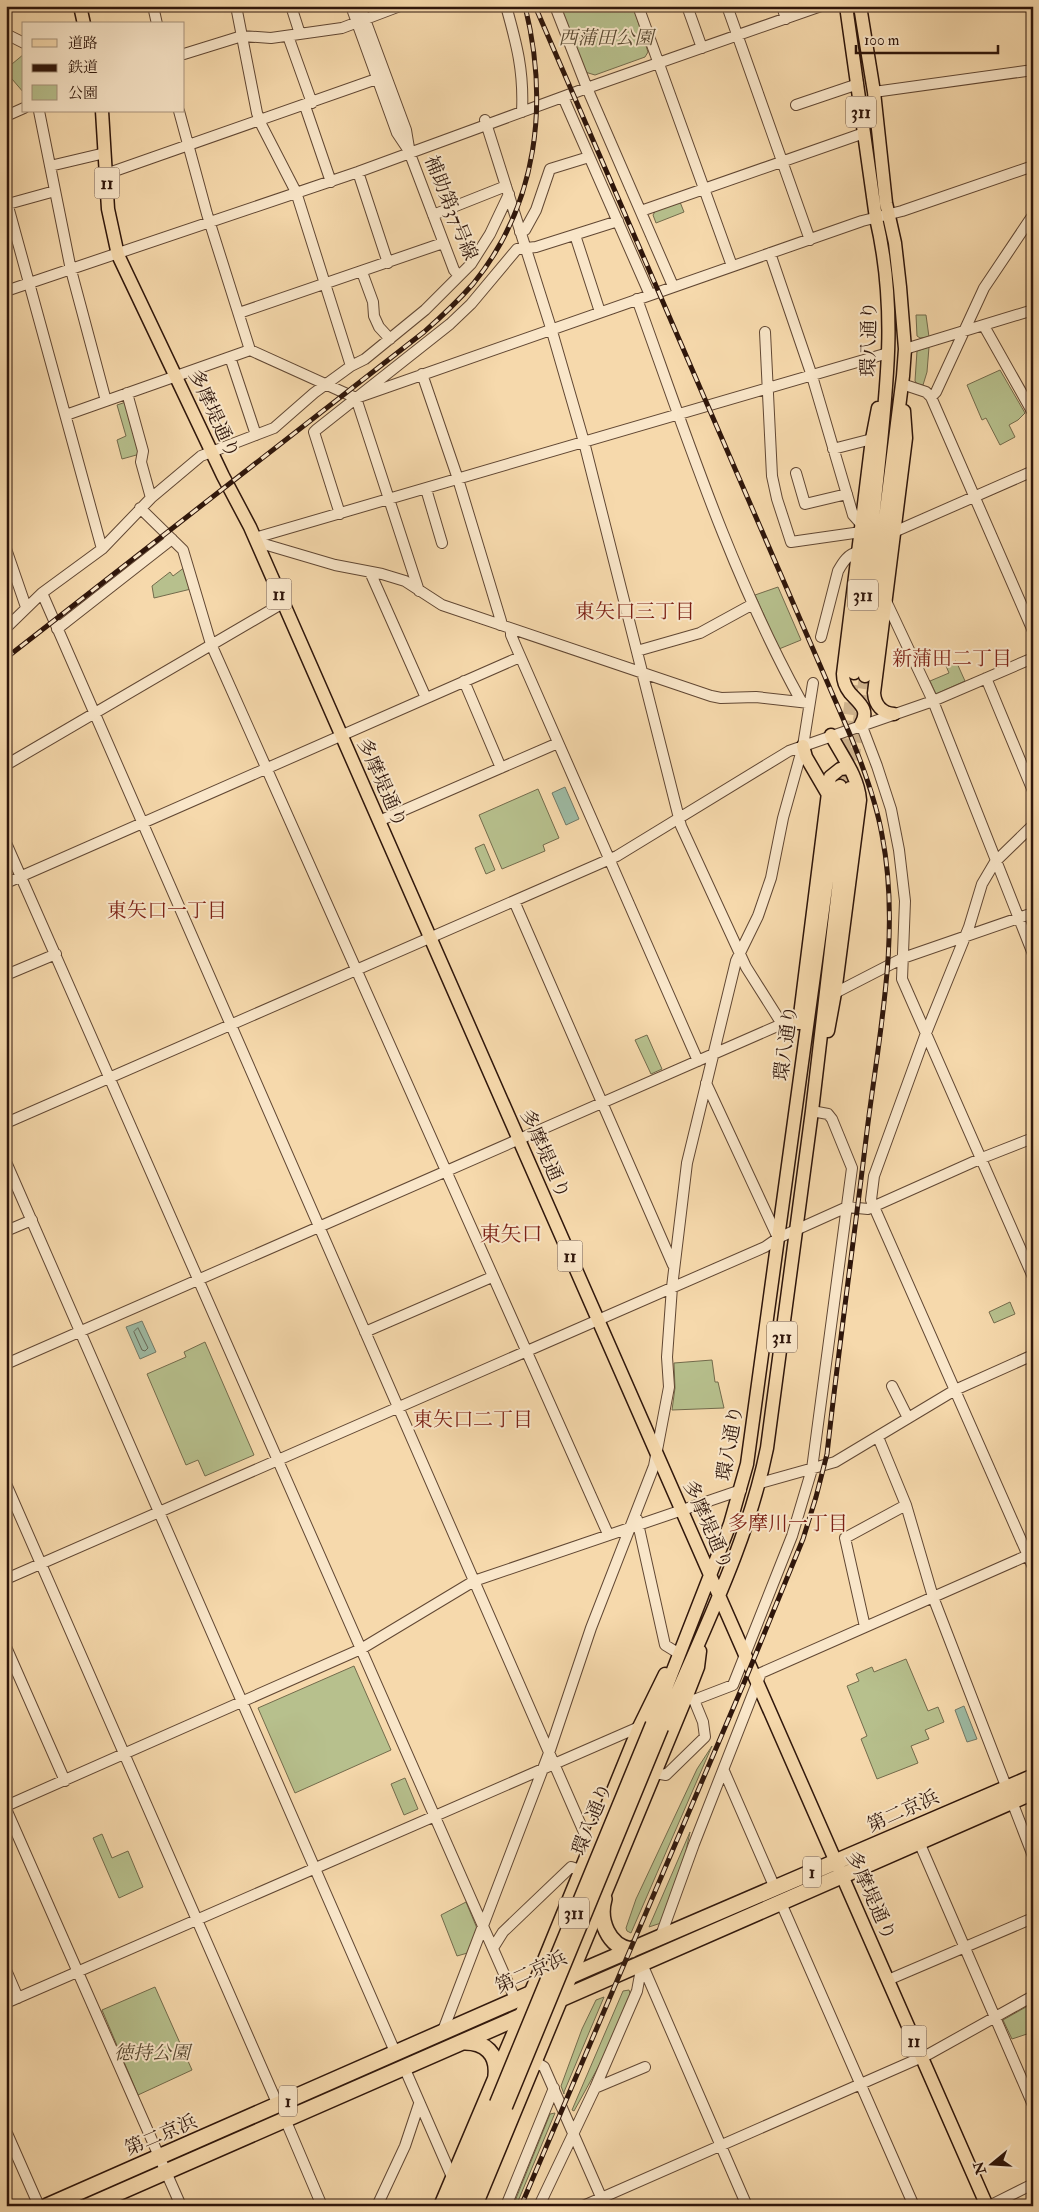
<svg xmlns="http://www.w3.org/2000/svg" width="1039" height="2212" viewBox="0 0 1039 2212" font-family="'IM FELL Double Pica','Noto Serif JP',serif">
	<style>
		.green { fill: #b7c08d; stroke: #736b4c }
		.water { fill: #9ebba4; stroke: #727967 }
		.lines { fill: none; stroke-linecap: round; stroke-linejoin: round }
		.shore { stroke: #666858; stroke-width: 1 }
		.major-tunnel { stroke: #ceb28c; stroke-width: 12; stroke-dasharray: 12 6; stroke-linecap: butt }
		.minor-casing { stroke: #614733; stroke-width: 12 }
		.major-casing { stroke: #2f160b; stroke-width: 15 }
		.highway-casing { stroke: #2f160b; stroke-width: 18 }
		.minor { stroke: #f9e6c9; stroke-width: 10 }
		.major { stroke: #f6d9ac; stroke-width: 12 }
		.highway { stroke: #f6d9ac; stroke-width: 15 }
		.rail-casing { stroke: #2f160b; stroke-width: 5 }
		.rail { stroke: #f9e6c9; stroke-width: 3; stroke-dasharray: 9; stroke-linecap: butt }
		.major-bridge-casing { stroke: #2f160b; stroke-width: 15; stroke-linecap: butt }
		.major-bridge { stroke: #f6d9ac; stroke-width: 12 }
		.labels { text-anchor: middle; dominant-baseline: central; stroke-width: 4; stroke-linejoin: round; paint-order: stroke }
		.shield { fill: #f9e6c9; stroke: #6c5444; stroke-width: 1 }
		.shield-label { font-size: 18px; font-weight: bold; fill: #2f160b }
		.park-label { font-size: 19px; font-style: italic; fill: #584932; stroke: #f9e6c9 }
		.street-label { font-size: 19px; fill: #2f160b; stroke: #f9e6c9 }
		.neighbourhood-label { font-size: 20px; fill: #7a1f14; stroke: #f9e6c9 }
		.quarter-label { font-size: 21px; fill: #7a1f14; stroke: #f9e6c9 }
	</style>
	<rect width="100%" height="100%" fill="#f6d9ac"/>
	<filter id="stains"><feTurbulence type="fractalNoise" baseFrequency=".004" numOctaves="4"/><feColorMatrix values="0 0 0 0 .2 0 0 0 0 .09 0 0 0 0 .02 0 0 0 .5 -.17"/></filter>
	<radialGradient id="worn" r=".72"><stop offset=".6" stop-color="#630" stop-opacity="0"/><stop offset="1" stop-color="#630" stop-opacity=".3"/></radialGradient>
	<path class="green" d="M558,6h75l15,46 -3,5 -50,18 -10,-3z
		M24,54v39l-18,-21v-3z
		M680,202l4,10 -28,11 -3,-8 3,-5z
		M916,315h10l3,22 -9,1 -3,-2z
		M929,347l-2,25 -4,13h-5l-3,-4 2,-30z
		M1000,370l25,43 -7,7 -9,5 6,12 -15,8 -14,-27 -4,2 -15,-35z
		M126,402l14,52 -18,5 -5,-19 9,-4 -9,-31z
		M185,567l6,22 -37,9 -2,-12 18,-14 3,4z
		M778,587l23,53 -22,9 -24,-54z
		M956,661l9,20 -29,13 -6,-13 19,-8 -3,-7z
		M538,789l21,49 -16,7 2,6 -43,18 -23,-54z
		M484,844l11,26 -9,4 -11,-26z
		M647,1035l15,34 -11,5 -16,-34z
		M1010,1302l5,12 -21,9 -5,-11z
		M205,1342l49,113 -49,21 -7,-16 -12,5 -39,-91 39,-17 -2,-5z
		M712,1360l3,22h3l6,26 -52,2 3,-22 -1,-25z
		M906,1659l22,52 10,-4 6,15 -19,8 4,9 -18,7 7,17 -41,16 -16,-40 6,-3 -20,-50 12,-5 -3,-7 16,-7 2,5z
		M354,1666l37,84 -96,43 -37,-85z
		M712,1746l-81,187 -4,-2 -1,-3 10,-29 61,-130z
		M405,1778l13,31 -14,6 -13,-31z
		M690,1832l-11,51 -18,40 -12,4z
		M102,1834l10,24 16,-7 15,36 -24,11 -26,-60z
		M466,1902l13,31 -8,19 -14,4 -16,-41z
		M155,1987l37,83 -54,25 -36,-85z
		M629,1990l2,6 -25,57 -32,58 -2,-1 51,-119z
		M604,1997l-40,95v2l-3,-8 21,-57 14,-29z
		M1033,2003v29l-21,7 -9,-19z
		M555,2113l-39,93h-3l37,-92z"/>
	<path class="water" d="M565,787l14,32 -13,6 -14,-32z
		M142,1321l14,31 -16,7 -14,-32z
		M964,1706l13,33 -10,3 -12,-32z"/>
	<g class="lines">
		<path class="shore" d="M138,1328l10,20 -3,3 -3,-1 -8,-18z"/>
		<path class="major-tunnel" d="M851,778l14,-102
			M840,786l14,-113"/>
		<defs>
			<path id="minor" d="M153,6l4,18
				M236,6l21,107 5,13 34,66 55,174
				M291,6l9,28
				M351,6l46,127 10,15
				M360,6l46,124 4,24 44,116 5,6
				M506,6c11,39 18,66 16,106
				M555,6l32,82 86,198
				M638,6l94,260
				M687,6l15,42
				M727,6l83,234
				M782,6l4,13
				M6,34l18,9
				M288,36l24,67
				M184,54l58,-18 29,2 71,-10 58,-22
				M874,92l159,-22
				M563,97l87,198
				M796,105l62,-21
				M305,106l26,76
				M39,111l32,159 35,131
				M179,111l28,103 43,136
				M6,116l18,-8
				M485,120l66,208 33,114 97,384 65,141 36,57h17
				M50,166l55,-13
				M358,172l30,91
				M106,174l279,-98
				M6,199l96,350
				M8,204l47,-13
				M641,211l223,-78
				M433,215l73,-29
				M520,232l5,-2 11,-20 14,-41 39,-12
				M575,235l25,77
				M770,253l42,123 41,139 8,9
				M362,272l11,30 1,14 5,11 11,12
				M6,291l352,-119 229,-84 234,-82
				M637,299c49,136 94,275 164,402
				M239,313l204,-70
				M984,326l49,87
				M765,332l7,144 5,23 14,43 70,-10
				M905,349l128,-39
				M230,357l26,78
				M422,374l36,105 43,142 -1,4
				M902,384l24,8 5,5 102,234
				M127,393l16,58 -2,11 10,36
				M931,397l5,-5 48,-104 49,-73
				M356,398l63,193
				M66,415l184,-65 106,48 506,-177 40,-10 131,-45
				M833,449l39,-10
				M796,473l9,31 42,-10
				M426,489l16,54
				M140,508l43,42 28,94 397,890
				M340,514l-26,-82 2,-2 134,-106 21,-20 46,-55 19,-2 82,-26
				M894,532l139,-61
				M255,538l633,-185
				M257,542l78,23 47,9 23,7 37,24 269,91 10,2 35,-1 53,6
				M6,549l20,58
				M370,572l56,126
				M42,593l60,-44 49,-51 50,-42 73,-28 40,-35 37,-27 14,-7 60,-49 46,-46 19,-30 19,-40
				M886,601l47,100 100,253
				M6,628l36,-35 548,1253
				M57,629l115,-90
				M511,629v6l6,14 181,412
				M821,637l17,-66c5,-9 10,-17 20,-19
				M637,651l63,-18 53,-29
				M986,678l47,113
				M464,681l37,87
				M861,724l16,42 14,43 8,41 6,51 -3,78 131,298
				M6,765l277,-162
				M379,821l179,-78
				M1033,825l-38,37 -13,22 -13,43 -43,106 -52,143 -3,24 162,367
				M6,843l510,1158
				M6,883l514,-226
				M514,901l159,364
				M6,975l50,-21
				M835,993l68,-35 130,-45
				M706,1083l72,155
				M6,1123l611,-267 172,-105 144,-50 100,-43
				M6,1162l390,892
				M6,1231l26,-11
				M365,1332l127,-55
				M6,1364l776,-340
				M892,1386l16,32
				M878,1437l28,68 27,92 100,259
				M760,1483l75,-21 120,-72 78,-35
				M6,1484l272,621
				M637,1519l28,126 13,8
				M6,1579l759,-332 13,-9 69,-31 21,2 114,-51 51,-20
				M865,1627l-20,-89 61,-33
				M6,1647l59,134
				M686,1698l8,2 39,-15 59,-149 20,-67 40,-301 -20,-49 -4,-5 -16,-3
				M724,1771l51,117
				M655,1773l11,2 39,-38 -2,-15 -9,-22
				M6,1806l355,-157 113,-68 267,-91
				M6,1809l175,397
				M919,1842l114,263
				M781,1903l133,303
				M660,1938l34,-94 67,-171 272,-120
				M493,1948l10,-16 68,-65 9,3
				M642,1964l105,242
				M6,1970l12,28
				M888,1980l145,-62
				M6,2003l633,-276
				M442,2033l107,-280 42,-125 63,-162 15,-79 -2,-30 5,-70 15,-124 49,-202 22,-45 13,-38 12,-60 20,-72 10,-63
				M529,2058l15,9 61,139
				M404,2067l48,110
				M595,2088l50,-21
				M285,2119l37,87
				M6,2131l33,75
				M377,2206l28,-60 14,-42
				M506,2206l48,-118
				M539,2206l56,-118 42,-97 5,-27
				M583,2206l346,-152 104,-58
				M989,2206l44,-22"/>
			<path id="major" d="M80,6l4,18
				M846,6l30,212c20,85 12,158 3,244 -7,70 -16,141 -25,211
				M860,6l14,86 12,111 9,40 5,44 5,62 -2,27 -38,300
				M102,111l6,98 10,46 105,221 27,51 737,1679
				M894,714c-12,-1 -19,-9 -20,-21l32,-255 -2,-27
				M861,724c9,-14 -2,-21 -11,-31 -4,-5 -7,-12 -7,-19l29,-235 6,-31
				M803,746l3,11 21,36
				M799,1023l31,-246 10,-8 9,-1
				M828,1031l7,-38 25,-193c-2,-24 -18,-44 -29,-65
				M652,1724l78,-200 17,-60 93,-678
				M662,1728c38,-92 85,-181 105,-280l45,-337 38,-323
				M440,2206l97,-229 102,-250 26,-53
				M452,2206l44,-103
				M464,2206l42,-99
				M476,2206l210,-508 12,-31 2,-16"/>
			<path id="highway" d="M604,1899c-6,21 4,47 27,51
				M465,2042c20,0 33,12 31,33
				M47,2206l544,-239 442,-190
				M88,2206l945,-414"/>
		</defs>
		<use href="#minor" class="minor-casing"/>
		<use href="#major" class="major-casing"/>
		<use href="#highway" class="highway-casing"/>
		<use href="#minor" class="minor"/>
		<use href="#major" class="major"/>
		<use href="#highway" class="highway"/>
		<defs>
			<path id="rail" d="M6,658l418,-326c17,-15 34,-31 49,-48 65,-80 76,-181 52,-278
				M521,2206l225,-528 57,-139 13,-42 11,-43c12,-108 27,-215 40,-323 12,-97 34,-199 15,-296 -6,-34 -18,-66 -31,-98l-316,-731"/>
		</defs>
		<use href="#rail" class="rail-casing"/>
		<use href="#rail" class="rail"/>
		<defs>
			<path id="major-bridge" d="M496,2103l156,-379
				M506,2107l156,-379"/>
		</defs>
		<use href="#major-bridge" class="major-bridge-casing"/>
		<use href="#major-bridge" class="major-bridge"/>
	</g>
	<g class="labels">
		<g class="shield">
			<rect x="846" y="96.5" width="30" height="31" rx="4"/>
			<rect x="94.5" y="167.5" width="25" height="31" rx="4"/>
			<rect x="266.5" y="578.5" width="25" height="31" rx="4"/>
			<rect x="848" y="579.5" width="30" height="31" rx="4"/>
			<rect x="557.5" y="1240.5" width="25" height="31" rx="4"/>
			<rect x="767" y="1321.5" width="30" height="31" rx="4"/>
			<rect x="803" y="1856.5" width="18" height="31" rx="4"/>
			<rect x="559" y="1897.5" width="30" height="31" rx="4"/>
			<rect x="901.5" y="2025.5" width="25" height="31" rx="4"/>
			<rect x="279" y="2085.5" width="18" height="31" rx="4"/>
		</g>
		<g class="shield-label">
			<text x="861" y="112">311</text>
			<text x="107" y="183">11</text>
			<text x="279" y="594">11</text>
			<text x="863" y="595">311</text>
			<text x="570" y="1256">11</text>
			<text x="782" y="1337">311</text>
			<text x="812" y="1872">1</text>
			<text x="574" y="1913">311</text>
			<text x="914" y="2041">11</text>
			<text x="288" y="2101">1</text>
		</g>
		<g class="park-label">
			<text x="606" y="38">西蒲田公園</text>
			<text x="152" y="2053">徳持公園</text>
		</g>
		<g class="street-label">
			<text transform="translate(451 208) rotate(68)">補助第37号線</text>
			<text transform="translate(869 339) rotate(-89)">環八通り</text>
			<text transform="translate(214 414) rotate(65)">多摩堤通り</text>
			<text transform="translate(382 783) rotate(66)">多摩堤通り</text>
			<text transform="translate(786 1043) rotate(-82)">環八通り</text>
			<text transform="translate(545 1154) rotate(66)">多摩堤通り</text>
			<text transform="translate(730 1443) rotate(-80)">環八通り</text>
			<text transform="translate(708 1525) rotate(66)">多摩堤通り</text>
			<text transform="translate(903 1811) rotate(-24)">第二京浜</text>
			<text transform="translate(592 1819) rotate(-68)">環八通り</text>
			<text transform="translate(871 1896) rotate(66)">多摩堤通り</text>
			<text transform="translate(531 1972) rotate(-24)">第二京浜</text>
			<text transform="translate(161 2135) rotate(-23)">第二京浜</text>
		</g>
		<g class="neighbourhood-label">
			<text x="635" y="611">東矢口三丁目</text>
			<text x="952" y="658">新蒲田二丁目</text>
			<text x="167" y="910">東矢口一丁目</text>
			<text x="473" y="1419">東矢口二丁目</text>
			<text x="788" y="1523">多摩川一丁目</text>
		</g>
		<g class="quarter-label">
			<text x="511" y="1234">東矢口</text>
		</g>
	</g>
	<rect width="1039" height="2212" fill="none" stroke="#f6d9ac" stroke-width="25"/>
	<rect x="8" y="8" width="1024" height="2197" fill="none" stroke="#2f160b" stroke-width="2.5"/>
	<rect x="12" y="12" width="1014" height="2187" fill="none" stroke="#2f160b"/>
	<rect x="22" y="22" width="162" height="90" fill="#f9e6c9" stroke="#a8937d"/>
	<rect x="32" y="39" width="25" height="8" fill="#f6d9ac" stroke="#a8937d"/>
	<text x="68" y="48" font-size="15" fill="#2f160b">道路</text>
	<rect x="32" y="64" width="25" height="8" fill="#2f160b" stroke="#a8937d"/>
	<text x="68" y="72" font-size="15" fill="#2f160b">鉄道</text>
	<rect x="32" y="85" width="25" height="15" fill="#b7c08d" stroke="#a8937d"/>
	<text x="68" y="98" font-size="15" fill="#2f160b">公園</text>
	<g transform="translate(992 2164) rotate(252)" stroke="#f9e6c9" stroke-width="4" paint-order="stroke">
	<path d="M0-4L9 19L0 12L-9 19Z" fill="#2f160b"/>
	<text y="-8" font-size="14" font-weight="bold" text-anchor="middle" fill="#2f160b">N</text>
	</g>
	<path d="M856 45v8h142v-8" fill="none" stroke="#2f160b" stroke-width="2.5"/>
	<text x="864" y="45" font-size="15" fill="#2f160b" stroke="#f9e6c9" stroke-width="4" paint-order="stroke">100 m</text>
	<rect width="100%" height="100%" filter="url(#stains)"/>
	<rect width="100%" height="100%" fill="url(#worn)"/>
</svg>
